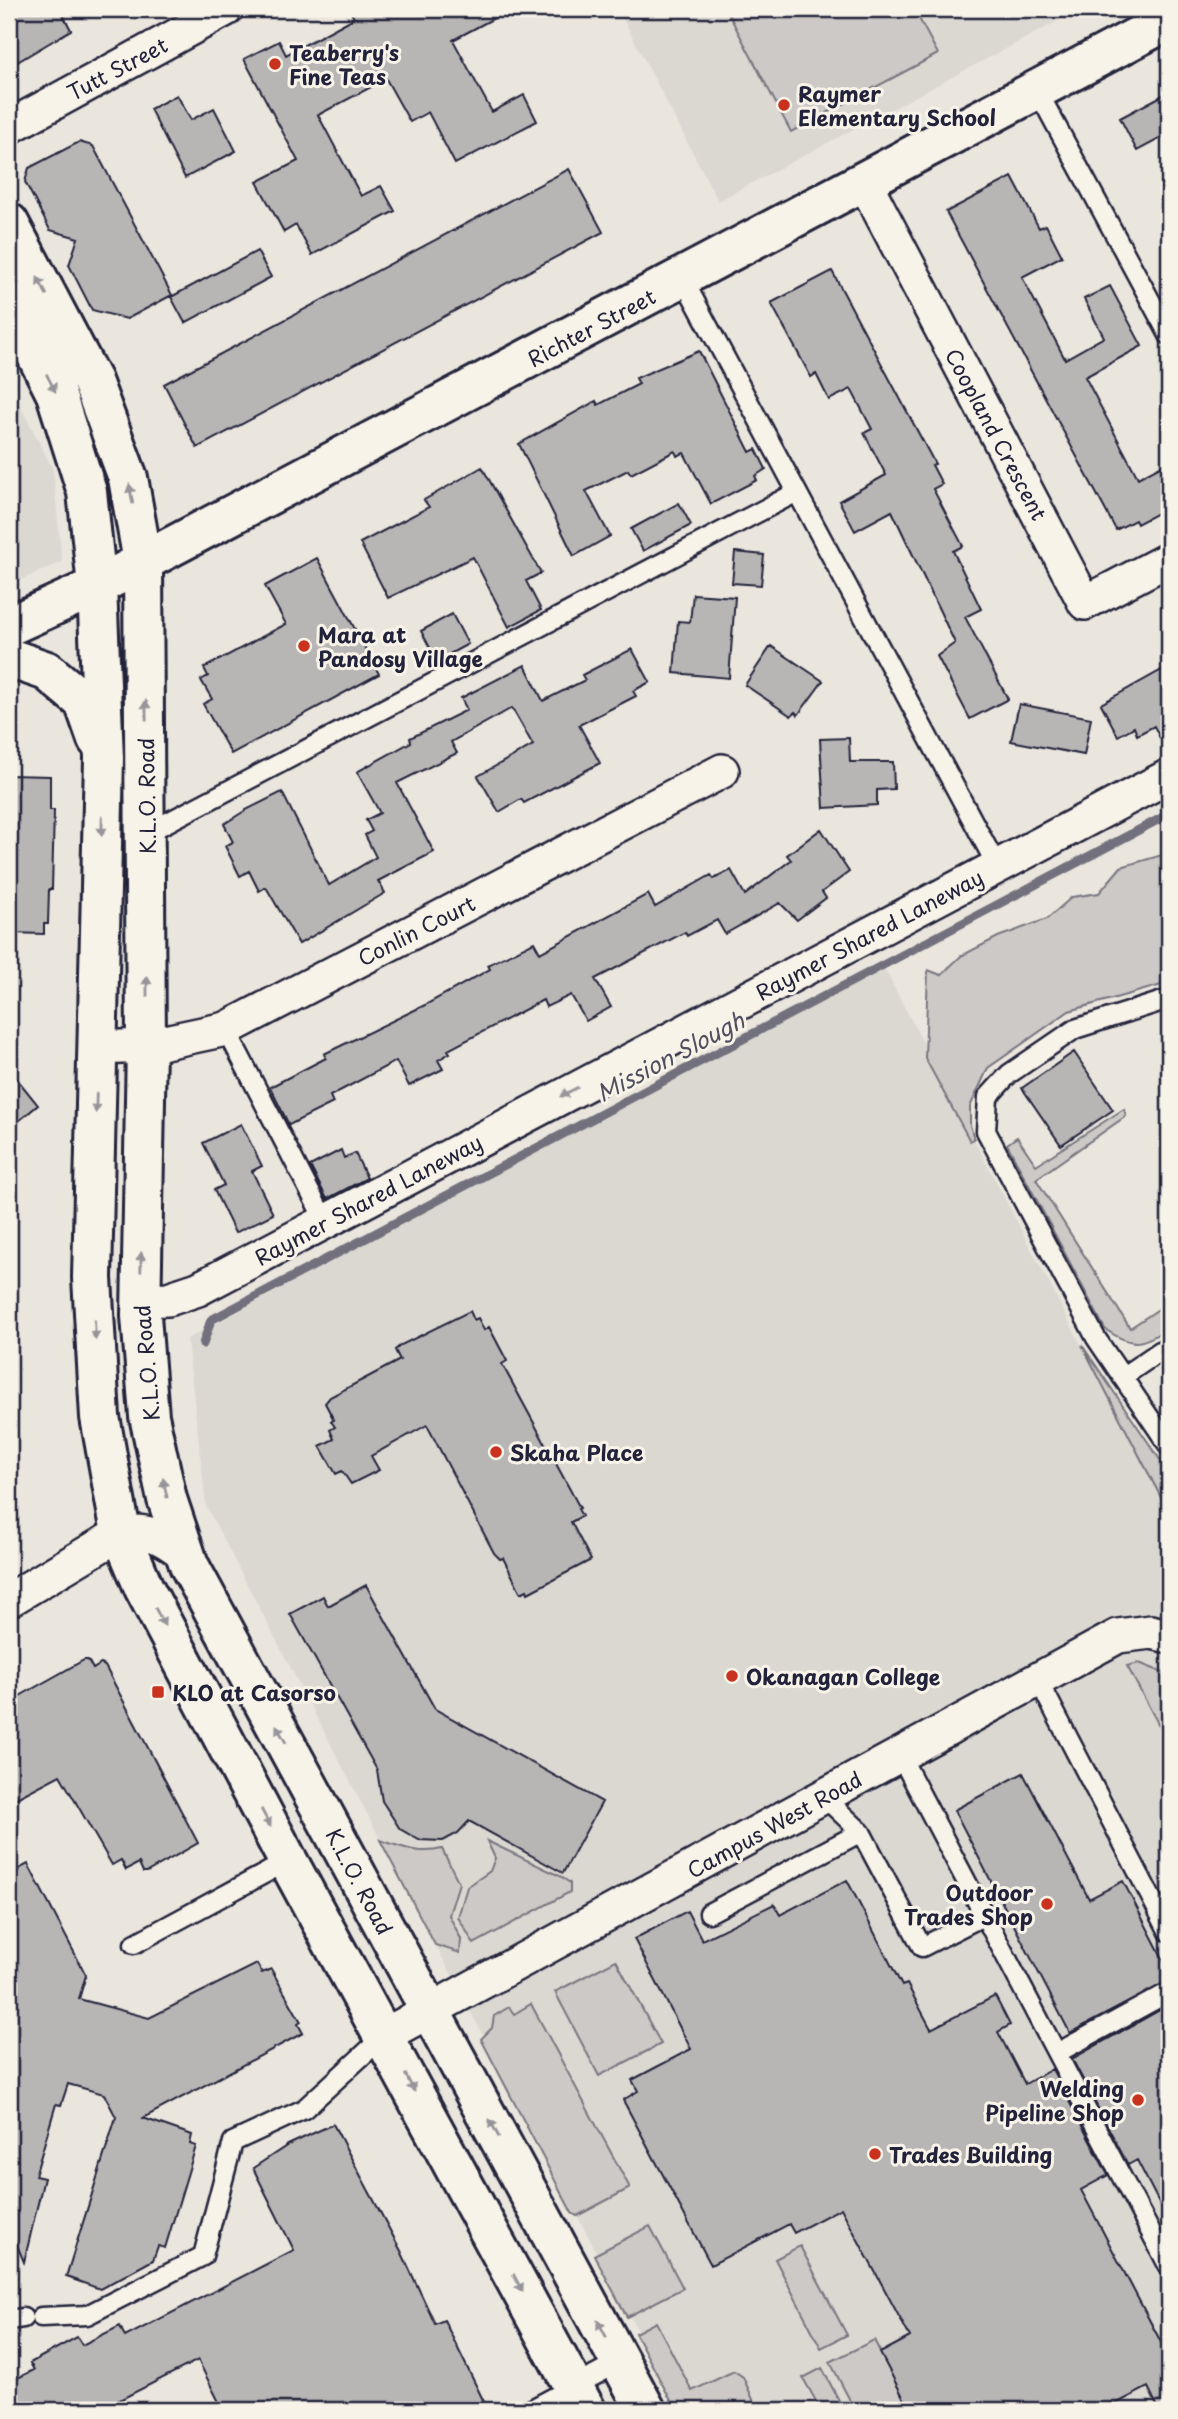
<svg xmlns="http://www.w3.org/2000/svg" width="1178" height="2419" viewBox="0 0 1178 2419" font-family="'Playpen Sans',sans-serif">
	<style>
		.built { fill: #dbd8d2 }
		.green { fill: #cdc9c6; stroke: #787680; stroke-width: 2 }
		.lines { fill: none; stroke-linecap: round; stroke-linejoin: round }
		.stream { stroke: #716f7b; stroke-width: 9 }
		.building { fill: #b8b6b5; stroke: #22223b; stroke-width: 2 }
		.service-casing { stroke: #22223b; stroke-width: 23 }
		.minor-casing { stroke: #22223b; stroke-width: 38 }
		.tertiary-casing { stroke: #22223b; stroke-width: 44 }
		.secondary-casing { stroke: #22223b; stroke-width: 44 }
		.service { stroke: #f7f3e8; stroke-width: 18 }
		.minor { stroke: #f7f3e8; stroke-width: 33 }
		.tertiary { stroke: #f7f3e8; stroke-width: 38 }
		.secondary { stroke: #f7f3e8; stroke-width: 38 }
		.oneway { fill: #97959a }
		.poi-dot { fill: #c8321e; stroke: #f7f3e8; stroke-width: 2.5 }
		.labels { text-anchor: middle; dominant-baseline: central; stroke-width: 6; stroke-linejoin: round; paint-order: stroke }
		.poi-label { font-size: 21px; font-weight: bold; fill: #22223b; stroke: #f7f3e8; text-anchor: start }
		.street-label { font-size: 21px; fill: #22223b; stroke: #f7f3e8 }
		.water-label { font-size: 23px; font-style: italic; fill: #504f60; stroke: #f7f3e8 }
	</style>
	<rect width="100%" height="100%" fill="#eae6de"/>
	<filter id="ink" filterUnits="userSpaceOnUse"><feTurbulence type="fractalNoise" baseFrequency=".0143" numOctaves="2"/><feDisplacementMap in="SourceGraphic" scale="14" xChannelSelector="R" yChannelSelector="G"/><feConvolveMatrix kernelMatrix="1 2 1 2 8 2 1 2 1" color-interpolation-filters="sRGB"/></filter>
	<g filter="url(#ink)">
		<path class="built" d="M618,9h463l-363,192z
			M9,384l44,85 9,93 -53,23z
			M883,966l286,546v898h-490l-473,-904 -19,-167z"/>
		<path class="green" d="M726,9h188l24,45 -147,78z
			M1169,853v130l-100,28 -81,57 -18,39v18l4,14 -4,2 -45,-83 3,-88 13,5 20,-19 37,-19 49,-18 25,-22 27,-4 22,-26z
			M1124,1109l2,7 -90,63 94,149 39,-26v25c-26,18 -37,21 -64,2l-98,-185 10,-7 19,28z
			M1082,1345l87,128v40z
			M1139,1663l30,12v69l-42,-78z
			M380,1840c22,7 39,15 62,9l17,34 -10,32 12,24 -1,14 -25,-8z
			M487,1841l73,35 10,7v9l-96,52 -16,-27 9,-30 23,-16 5,-13z
			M616,1960l45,84 -62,32 -44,-84z
			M531,2004l99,184 -53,28 -5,-3 -91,-174 11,-11 2,-12 15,-9 5,7z
			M650,2226l33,62 -56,29 -33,-62z
			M800,2246l47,89 -26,13 -46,-89z
			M656,2322l36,69 42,-20 9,6 12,27 -10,6h-69l-41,-77z
			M874,2340l36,70h-55l-25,-48z
			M822,2368l22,42h-23l-18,-32z"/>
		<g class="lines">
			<path class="stream" d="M203,1344l8,-24 958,-506"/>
		</g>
		<path class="building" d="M9,9h51l11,21 -62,37z
			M349,9h162l-58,31 39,72 32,-17 13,26 -82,43 -27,-52 -18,10 -24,-43 -68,36 43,81 20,-10 14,25 -83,44 -16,-30 -12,7 -27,-50 41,-21 -54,-102 35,-18 7,14 68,-37z
			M1169,92v42l-32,17 -17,-33z
			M177,95l14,25 23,-12 22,43 -51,27 -35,-69z
			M79,142l14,4 79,149 -45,24 -35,-9 -23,-45 9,-27 -28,-8 -25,-48 4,-14z
			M569,169l34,63 -406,216 -33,-64z
			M1012,177l27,51 7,-3 16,31 -40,21 43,82 39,-22 -20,-38 26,-13 32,60 -57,31 53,101 24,-13 7,12v30l-32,17 -2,-4 -19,10 -170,-318z
			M257,251l14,26 -86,46 -14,-26z
			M832,271l103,193 -3,1 10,19 -9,5 30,57 -10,5 28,58 -16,8 43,82 -38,20 -33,-63 18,-13 -63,-132 -37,20 -16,-30 47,-26 -22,-42 8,-4 -21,-40 -22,11 -13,-26 -5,3 -40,-74z
			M699,351l51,101 6,-3 10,20 -11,7 2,4 -46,24 -27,-51 -7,3 -2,-5 -44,23 -3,-4 -42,21 24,45 -36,20 -55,-112 77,-43 2,4 41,-21 -3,-6z
			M482,467l59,106 -15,8 15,29 -32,17 -36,-70 -85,41 -28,-55 69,-36 -5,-7z
			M679,503l12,22 -48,26 -12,-22z
			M735,552l29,3 -3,30 -29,-2z
			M317,558l62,116 -148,80 -28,-50 9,-5 -11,-19 7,-4 -4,-8 82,-44 -21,-38z
			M693,594l42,3 -6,81 -55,-5 4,-52 12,1z
			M452,614l16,30 -31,17 -16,-30z
			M771,646l52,35 -25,34 -3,-3 -4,4 -46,-31z
			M632,649l18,33 -17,9 3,5 -57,29 21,38 -76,40 -3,-4 -22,13 -21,-36 55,-31 -21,-37 -61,34 6,11 -60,30 37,69 -56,29 7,12 -86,51 -33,-57 -7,4 -10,-20 -9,5 -15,-30 8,-4 -9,-18 22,-14 36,-18 47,93 47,-28 -11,-22 7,-4 -6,-11 14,-7 -23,-41 54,-30 -1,-4 57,-28 -6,-12 64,-33 18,36 42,-21 -3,-5z
			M1169,666v90l-15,-30 -17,9 -3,-8 -16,9 -17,-32z
			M1019,704l72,14 -7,37 -73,-14z
			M849,738l1,24h43l1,27 -17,1v15l-53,3 -4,-69z
			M9,775l41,1v34h4l-2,79h-3l-1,35h-4v10l-35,-1z
			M821,829l28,43 -27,20 4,6 -29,22 -17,-17 -55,31 -8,-14 -30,16 -2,-4 -90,47 16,28 -25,14 -15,-26 -25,12 -3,-7 -95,50 2,3 -12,7 5,9 -34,17 -13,-25 -66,35 3,7 -44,22 -19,-38 56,-29 -2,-4 101,-49 65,-36 -2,-4 46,-23 6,11 108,-59 7,13 56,-32 3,4 17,-9 14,25 46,-35 -4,-5z
			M1074,1052l39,58 -52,35 -39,-57z
			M9,1069l29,36 -29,24z
			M241,1124l21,42 -10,5 21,43 -38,19 -21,-43 10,-5 -21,-42z
			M341,1150l3,8 11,-5 12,25 -40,21 -17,-33z
			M470,1311l4,9 4,-2 6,12 5,-3 18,34 -5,3 78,144 -2,1 4,7 -11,6 20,38 -63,33 -1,-3 -6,3 -18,-35 -3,1 -6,-6 -67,-128 -56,31 8,14 -28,14 -9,-13 -6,3 -16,-28 14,-7 -4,-9 5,-3 -4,-6 3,-1 -9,-17 5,-6 70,-37 -5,-10 6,-5z
			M366,1585l69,124 167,93 -39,71 -94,-52 -11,12 -15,8 -24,-1 -19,-11 -18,-28 -5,-31 -87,-156 33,-18 5,10z
			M84,1660h4l5,9 8,-5 4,2 93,177 -51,29h-4l-4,-9 -13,7 -5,-10 -9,5 -52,-90 -51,27v-100z
			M1023,1773l66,126 34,-18 46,89v11l-99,52 -116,-223z
			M28,1864l58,111 -7,24 70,19 108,-54 5,9 9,-4 30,53 -3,2 5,9 -160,85 49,17 -2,9 6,2 -31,102 -7,-2 -5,14 -53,29 -34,-12 50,-160 -12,-23 -36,-10 -7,21 -5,-1 -21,72 9,2 -20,84 -15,-36v-352z
			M847,1880l55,106 5,-2 24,45 64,-33 15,29 -12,7 27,52 27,-15 56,106 -27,15 81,154 7,-4v70h-10l-11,-23 -44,23h-194l-30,-57 30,-16 -69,-129 -47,25 -5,-9 -78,41 -88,-165 15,-9 -6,-11 59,-31 -57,-110 53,-28 15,29 72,-36 6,11z
			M1169,2005v217l-32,-62 -9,5 -56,-106z
			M333,2124l68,127 34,73 9,-4 44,90h-265l-25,-50 -98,50h-91v-28l25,-12 -4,-7 47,-26 5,8 38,-19 5,11 169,-87 -41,-82 35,-23z"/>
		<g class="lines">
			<defs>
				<path id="service" d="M1037,90l132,245
					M683,279l314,587
					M147,833l650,-341
					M1169,999l-94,30 -66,45 -21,23 -2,34 110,207 73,108
					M226,1029l99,192
					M1122,1377l47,-32
					M1047,1697l122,235
					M900,1755l269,512
					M824,1797l37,35 61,115 63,-32
					M709,1913l152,-81
					M134,1944l154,-83
					M1057,2053l112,-61
					M41,2317l46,-2 116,-59 30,-114 71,-33 81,-74
					M9,2320l14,-2
					M530,2410l90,-48"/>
				<path id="minor" d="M9,127l217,-118
					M864,181l221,422 84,-44
					M98,1048l48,-2 80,-17 496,-258
					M140,1300l28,-1 30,-10 971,-513
					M9,1600l112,-67c27,-4 42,4 62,20
					M385,2035l733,-399 33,-4 18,4"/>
				<path id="tertiary" d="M9,223l83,158 36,97 15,83
					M9,300l47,94 31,98 10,94"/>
				<path id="secondary" d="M143,561l3,485 -5,270 8,100 18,83 22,66 457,845
					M97,586l7,172 -12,520 8,139 21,116 23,55 144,273 298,549
					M9,626l88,-40 1072,-566
					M9,658l38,13 37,31 13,37"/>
			</defs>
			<use href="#service" class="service-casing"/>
			<use href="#minor" class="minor-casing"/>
			<use href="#tertiary" class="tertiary-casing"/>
			<use href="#secondary" class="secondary-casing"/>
			<use href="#service" class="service"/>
			<use href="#minor" class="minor"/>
			<use href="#tertiary" class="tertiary"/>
			<use href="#secondary" class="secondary"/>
		</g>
		<defs><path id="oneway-solid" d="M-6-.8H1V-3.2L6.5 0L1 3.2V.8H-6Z" transform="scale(1.75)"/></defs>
		<g class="oneway">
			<use href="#oneway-solid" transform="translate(42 286) rotate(-118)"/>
			<use href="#oneway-solid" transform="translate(51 383) rotate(63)"/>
			<use href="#oneway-solid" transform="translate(131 494) rotate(-100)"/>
			<use href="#oneway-solid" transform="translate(146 710) rotate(-91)"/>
			<use href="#oneway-solid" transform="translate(102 826) rotate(91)"/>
			<use href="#oneway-solid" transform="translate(147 986) rotate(-90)"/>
			<use href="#oneway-solid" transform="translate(569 1092) rotate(152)"/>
			<use href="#oneway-solid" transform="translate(96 1103) rotate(92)"/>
			<use href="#oneway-solid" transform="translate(141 1262) rotate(-89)"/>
			<use href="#oneway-solid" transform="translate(95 1330) rotate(87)"/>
			<use href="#oneway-solid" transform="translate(165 1488) rotate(-102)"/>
			<use href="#oneway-solid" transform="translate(160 1617) rotate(62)"/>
			<use href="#oneway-solid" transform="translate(281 1734) rotate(-119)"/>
			<use href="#oneway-solid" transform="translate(266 1818) rotate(62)"/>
			<use href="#oneway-solid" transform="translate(410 2083) rotate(62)"/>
			<use href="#oneway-solid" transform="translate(494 2128) rotate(-118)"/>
			<use href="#oneway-solid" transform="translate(518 2283) rotate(62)"/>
			<use href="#oneway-solid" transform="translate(602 2329) rotate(-118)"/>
		</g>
	</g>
	<g class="poi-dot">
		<circle cx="275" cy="64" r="7"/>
		<circle cx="784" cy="105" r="7"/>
		<circle cx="304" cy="646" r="7"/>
		<circle cx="496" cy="1452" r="7"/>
		<circle cx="732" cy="1676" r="7"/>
		<rect x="151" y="1685" width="14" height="14" rx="3.5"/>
		<circle cx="1047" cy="1904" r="7"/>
		<circle cx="1138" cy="2100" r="7"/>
		<circle cx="875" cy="2154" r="7"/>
	</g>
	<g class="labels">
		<g class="poi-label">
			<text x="289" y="52">Teaberry's<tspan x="289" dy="24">Fine Teas</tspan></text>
			<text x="798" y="93">Raymer<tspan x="798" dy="24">Elementary School</tspan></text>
			<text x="318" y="634">Mara at<tspan x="318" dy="24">Pandosy Village</tspan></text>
			<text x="510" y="1452">Skaha Place</text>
			<text x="746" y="1676">Okanagan College</text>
			<text x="172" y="1692">KLO at Casorso</text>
			<text x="1033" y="1892" text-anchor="end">Outdoor<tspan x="1033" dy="24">Trades Shop</tspan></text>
			<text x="1124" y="2088" text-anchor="end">Welding<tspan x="1124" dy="24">Pipeline Shop</tspan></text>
			<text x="889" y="2154">Trades Building</text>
		</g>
		<g class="street-label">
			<text transform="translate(117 68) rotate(-28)">Tutt Street</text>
			<text transform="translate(591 327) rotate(-28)">Richter Street</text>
			<text transform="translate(997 434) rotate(62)">Coopland Crescent</text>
			<text transform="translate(146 796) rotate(-91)">K.L.O. Road</text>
			<text transform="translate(416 930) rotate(-27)">Conlin Court</text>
			<text transform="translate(869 934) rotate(-28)">Raymer Shared Laneway</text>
			<text transform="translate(368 1199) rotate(-28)">Raymer Shared Laneway</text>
			<text transform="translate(146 1363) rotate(-95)">K.L.O. Road</text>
			<text transform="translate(774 1824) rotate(-29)">Campus West Road</text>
			<text transform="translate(360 1881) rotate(62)">K.L.O. Road</text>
		</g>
		<g class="water-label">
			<text transform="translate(670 1056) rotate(-28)">Mission Slough</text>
		</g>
	</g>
	<rect width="1178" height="2419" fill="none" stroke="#f7f3e8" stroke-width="35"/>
	<rect x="18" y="18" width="1143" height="2384" fill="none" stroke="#22223b" stroke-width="2.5" filter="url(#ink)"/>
</svg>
